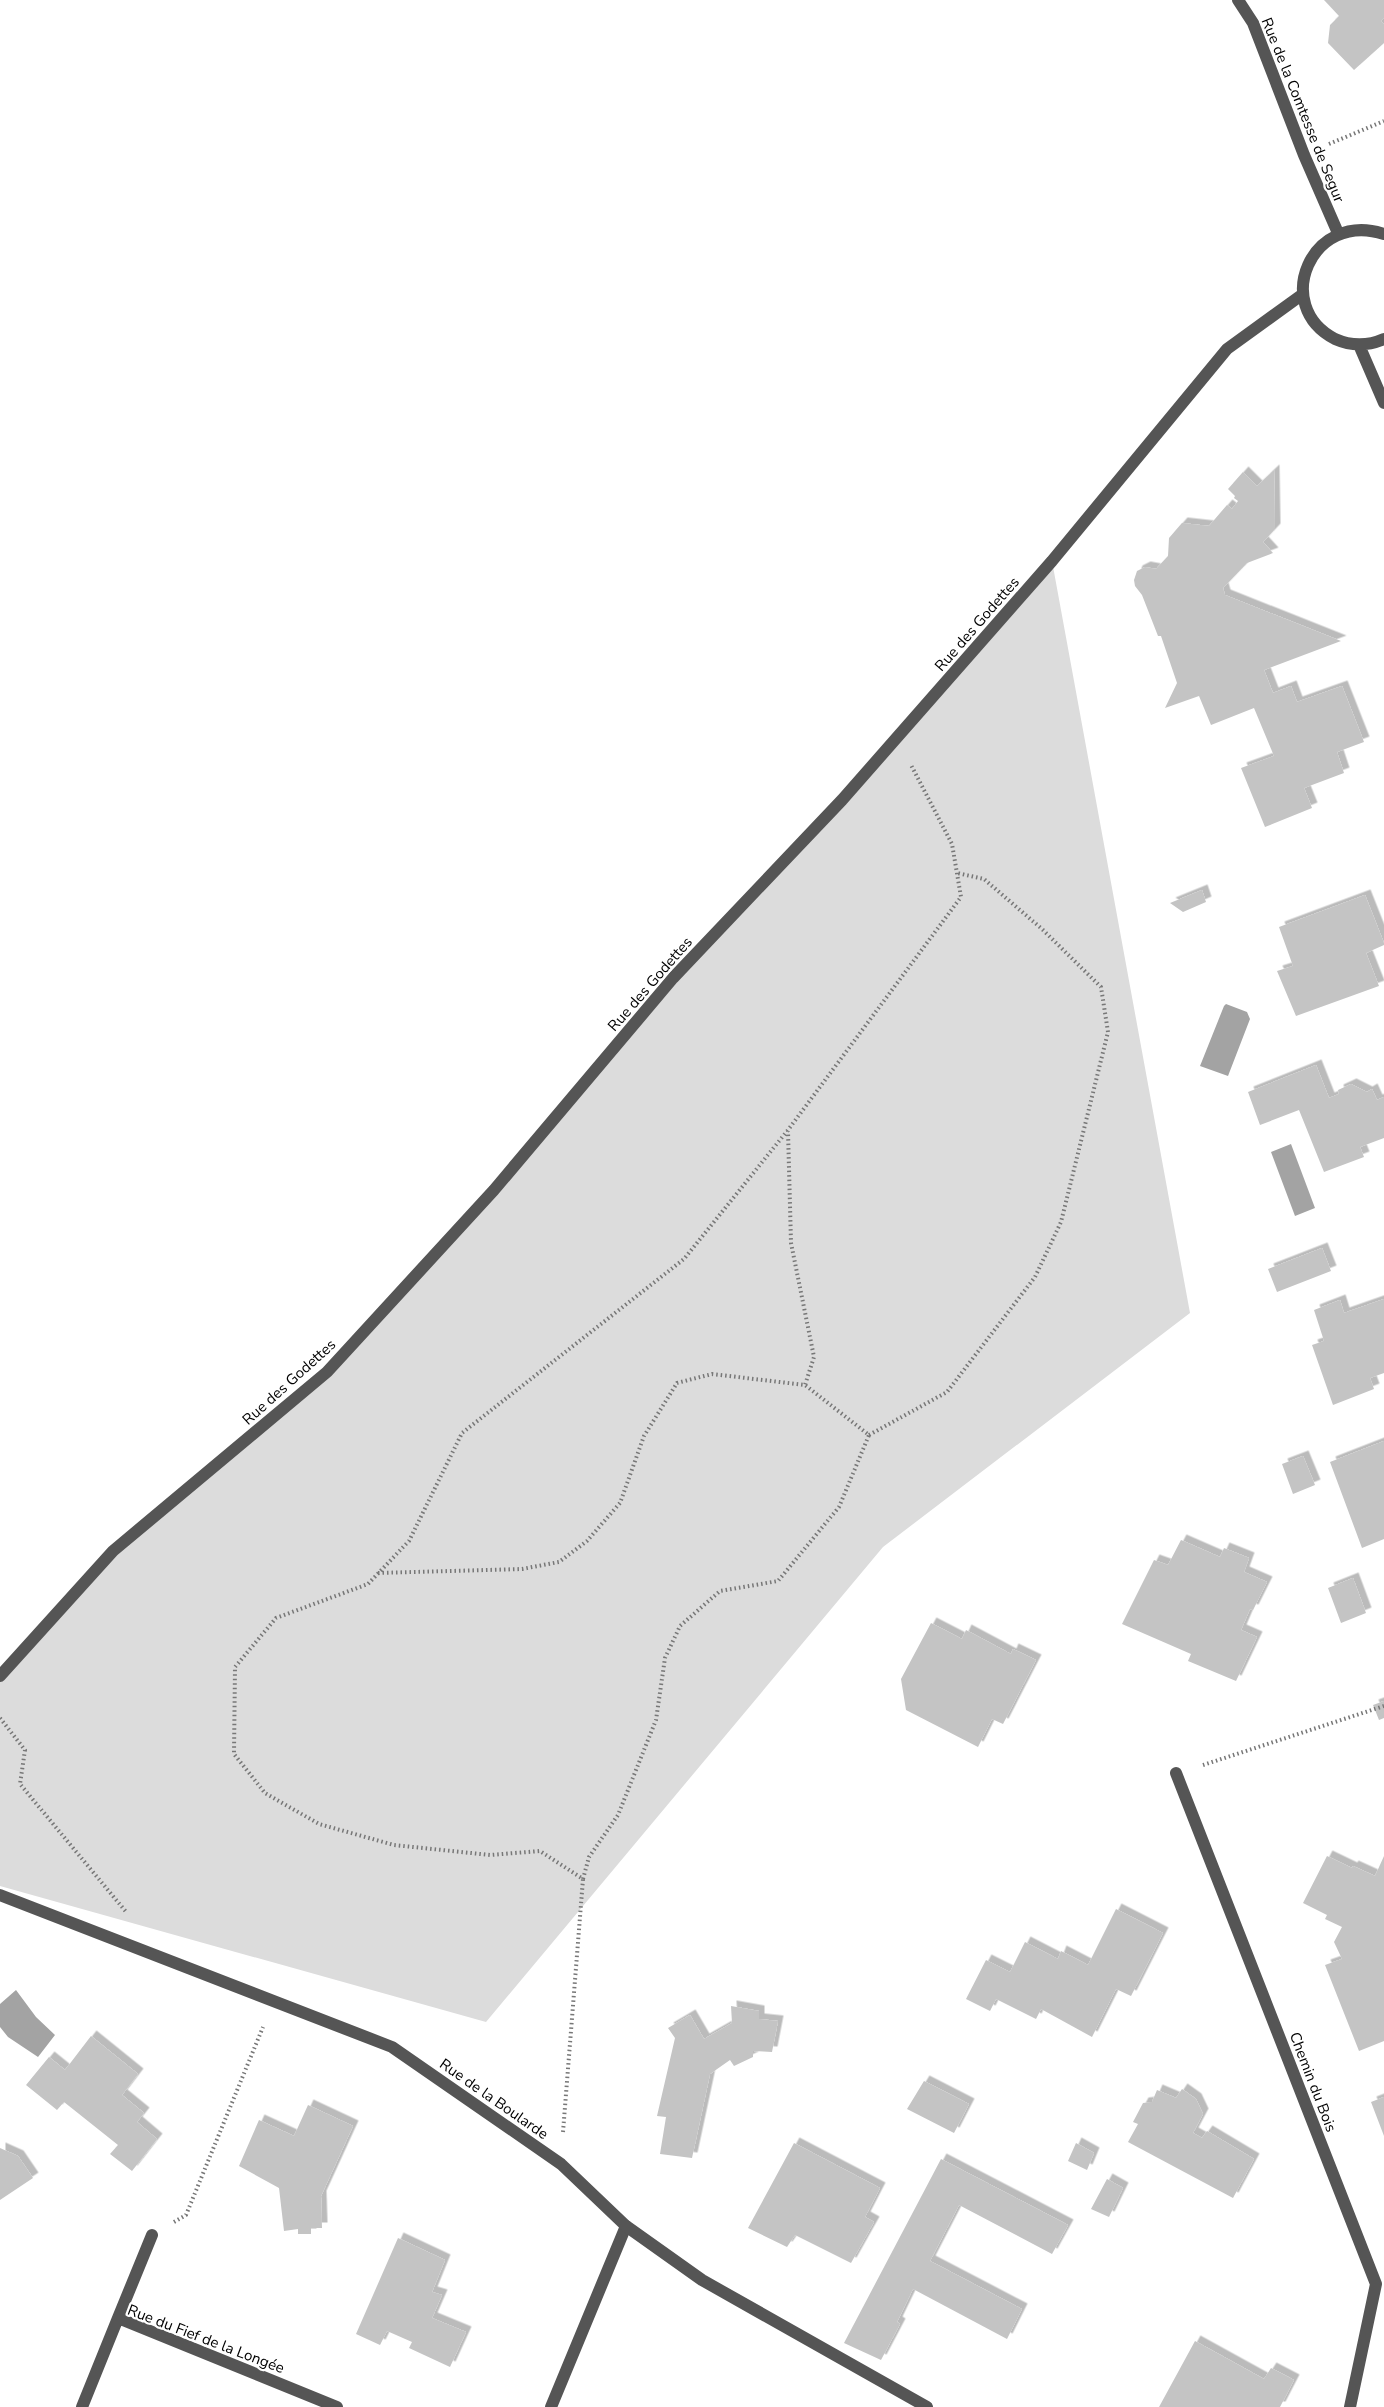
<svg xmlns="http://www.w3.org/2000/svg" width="1384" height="2407" viewBox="0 0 1384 2407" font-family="'Nunito Sans',sans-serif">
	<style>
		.green { fill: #dcdcdc }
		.water { fill: #a3a3a3 }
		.building { fill: #c4c4c4; filter: url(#shadow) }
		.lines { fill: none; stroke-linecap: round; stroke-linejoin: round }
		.path { stroke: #777; stroke-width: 4; stroke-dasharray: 1.5 3; stroke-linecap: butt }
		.minor { stroke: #555; stroke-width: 12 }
		.tertiary { stroke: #555; stroke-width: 12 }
		.labels { text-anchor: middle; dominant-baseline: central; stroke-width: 4.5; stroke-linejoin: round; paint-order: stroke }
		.street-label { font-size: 15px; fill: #000; stroke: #fff }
	</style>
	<defs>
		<filter id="shadow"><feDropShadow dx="5.5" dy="-5.5" stdDeviation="0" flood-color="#0004"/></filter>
	</defs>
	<rect width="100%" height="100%" fill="#fff"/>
	<path class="green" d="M1052,561l138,752 -307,234 -397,475 -486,-136v-210l113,-125 214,-179z"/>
	<path class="water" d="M1226,1004l21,8 3,7 -22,57 -28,-10 24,-60z
		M1291,1144l24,64 -20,8 -24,-64z
		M16,1990l20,27 19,18 -17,22 -30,-20 -8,-10v-23z"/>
	<path class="building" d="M1324,0h60v18l-3,3 3,3v19l-30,27 -26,-27 2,-18 9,-9z
		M1274,470l1,59 -12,13 10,11 -26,10 -24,25 2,7 116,46 -77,29 9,23 18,-7 6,16 45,-16 22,56 -27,10 7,21 -40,15 8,20 -47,19 -24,-59 33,-12 -20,-48 -43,17 -12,-29 -34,12 12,-25 -16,-47h-3l-16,-41 -7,-9 -1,-6 3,-9 8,-4 11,2 12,-13 1,-18 13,-15 27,3 18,-21 5,4 6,-8 -4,-3 1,-2 -7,-7 15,-17 14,14z
		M1202,890l4,12 -23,10 -13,-9z
		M1365,895l19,48v2l-18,8 13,33 -83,30 -19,-45 16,-5 -14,-39z
		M1316,1065l13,33 10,-4 -1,-4 13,-6 16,8 5,-3 5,11 7,-3v41l-24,9 4,10 -40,15 -25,-62 -39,15 -12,-33z
		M1322,1248l9,23 -54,21 -9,-23z
		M1384,1299v74l-14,5 4,11 -41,16 -21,-60 12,-4 -10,-31 26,-10 4,13z
		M1384,1441v98l-22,9 -32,-86z
		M1303,1456l12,29 -22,9 -11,-30z
		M1181,1540l39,17 4,-9 25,10 -5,14 23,10 -14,28 -3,-1 -9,21 16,7 -21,44 -48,-20 3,-7 -69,-30 32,-64 14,5z
		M1353,1578l13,35 -25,10 -13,-35z
		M931,1623l31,16 4,-9 45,24 2,-5 23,11 -33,64 -11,-5 -14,28 -72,-37 -5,-31z
		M1384,1701v17l-5,2 -6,-15z
		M1327,1856l25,12 1,-2 22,10 9,-20v185l-25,10 -34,-86 17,-6 -8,-17 8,-15 -17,-8 2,-4 -24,-12z
		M1116,1909l47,24 -32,63 -15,-7 -24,48 -51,-28 -5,10 -40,-20 -6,12 -24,-12 20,-39 24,12 15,-30 33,17 3,-8 27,14z
		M731,2006l28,5v8l19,2 -6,31 -19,-1v6l-19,9 -4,-6 -20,14 -18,84 -32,-4 6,-37 -9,-1 18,-78 -7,-10 22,-13 14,24 28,-16z
		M91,2036l47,38 -16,21 22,18 -7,9 20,17 -25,32 -22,-17 8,-9 -54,-43 -7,8 -31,-25 23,-28 16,13z
		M924,2081l45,23 -15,29 -47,-24z
		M1182,2089l14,10 7,15 -10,19 9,5 5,-7 47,28 -21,39 -105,-56 10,-18 -5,-2 10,-19 9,-1 5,-12 19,8z
		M1384,2097v39l-13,-34z
		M308,2105l45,21 -32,70 1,32h-11v6h-13v-5l-14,2 -5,-43 -40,-22 20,-46 35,16z
		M794,2143l86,45 -15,29 9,5 -23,41 -56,-28 -8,12 -39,-19z
		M1076,2143l18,10 -7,17 -19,-9z
		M0,2148l18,8 15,22 -33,22z
		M941,2159l127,66 -16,29 -93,-49 -29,56 92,48 -15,30 -94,-50 -16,33 3,2 -19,36 -37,-17z
		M1107,2179l16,9 -14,29 -18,-8z
		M398,2238l47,22 -13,32 10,3 -10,23 34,14 -16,35 -41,-19 3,-6 -25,-11 -7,14 -24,-11z
		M1195,2341l69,38 7,-11 23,12 -14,27h-121z"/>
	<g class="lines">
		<path class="path" d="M1329,144l55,-23
			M869,1435l78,-43 88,-115 26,-55 47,-190 -7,-45 -59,-58 -58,-50 -27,-6
			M378,1573l144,-4 37,-7 28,-21 33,-38 24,-67 33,-53 35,-9 93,11 9,-28 -23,-114 -3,-112
			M0,1718l25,32 -5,34 107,129
			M1203,1765l181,-59
			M583,1879l6,-22 29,-42 38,-95 9,-62 15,-32 40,-35 58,-10 61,-74 30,-72 -64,-50
			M563,2132l20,-253 -43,-28 -50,4 -96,-10 -75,-21 -54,-31 -31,-39 1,-87 41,-49 92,-34 41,-43 53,-108 222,-174 104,-129 173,-233 -9,-53 -41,-79
			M174,2222l12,-7 77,-188"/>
		<path class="minor" d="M1238,0l15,23 51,132 34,78
			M0,1676l113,-125 214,-179 167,-182 179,-212 169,-178 210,-239 175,-212 76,-55
			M1176,1773l200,511 -26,123
			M118,2318l34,-83
			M82,2407l36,-89 219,89
			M551,2407l75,-181"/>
		<path class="tertiary" d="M1384,234c-73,-24 -113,72 -49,105 16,7 33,7 49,0
			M1359,345l25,58
			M0,1895l392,152 169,117 65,62 76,54 225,127"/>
	</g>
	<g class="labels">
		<g class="street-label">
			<text transform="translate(1303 110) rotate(68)">Rue de la Comtesse de Segur</text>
			<text transform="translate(977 624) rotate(-49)">Rue des Godettes</text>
			<text transform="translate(650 984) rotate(-49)">Rue des Godettes</text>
			<text transform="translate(289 1382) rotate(-42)">Rue des Godettes</text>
			<text transform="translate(1313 2082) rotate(69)">Chemin du Bois</text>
			<text transform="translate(494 2099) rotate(35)">Rue de la Boularde</text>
			<text transform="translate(206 2339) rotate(21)">Rue du Fief de la Longée</text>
		</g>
	</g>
</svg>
